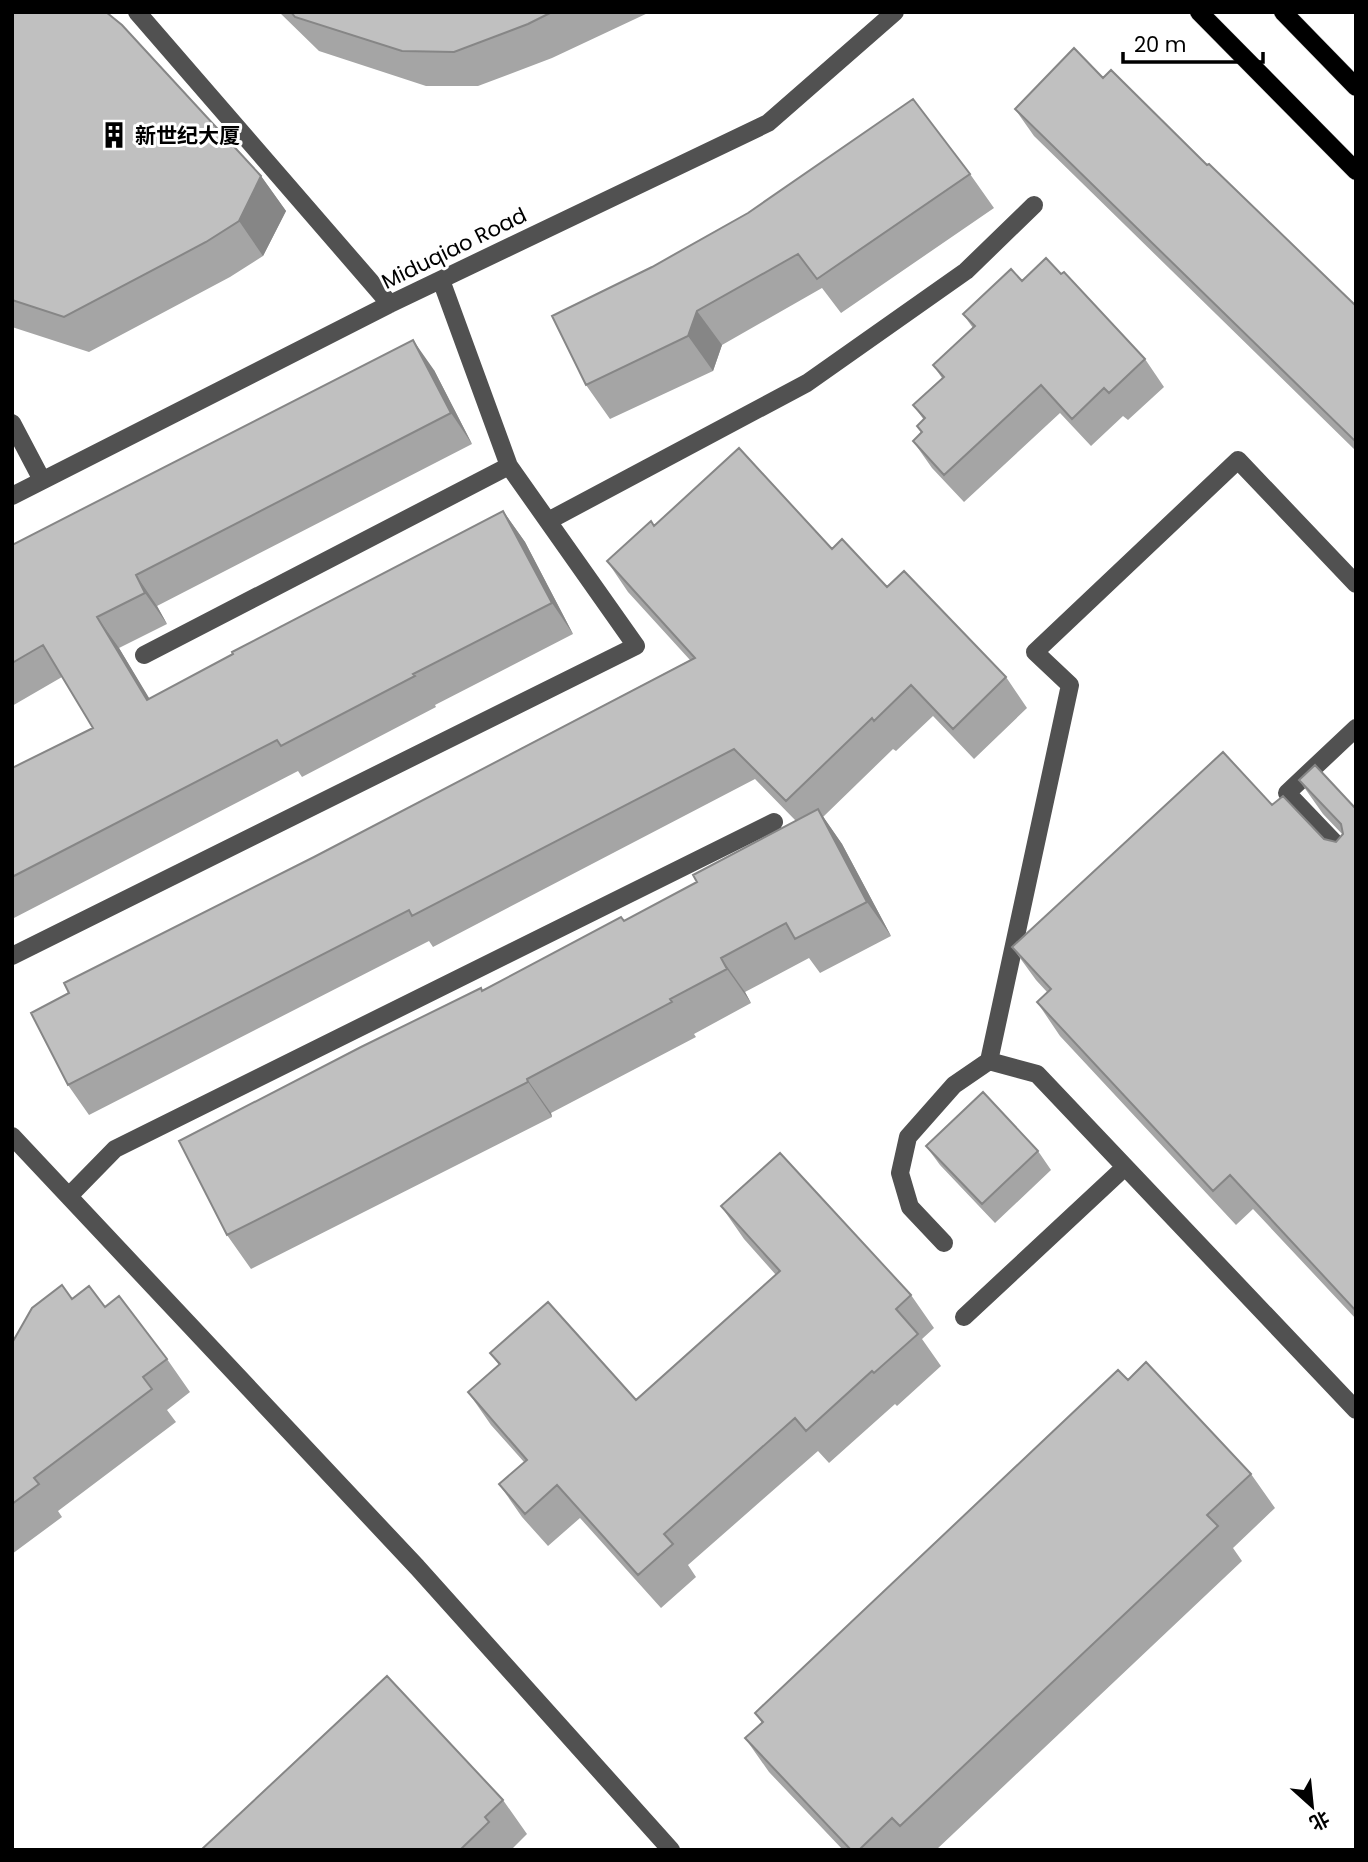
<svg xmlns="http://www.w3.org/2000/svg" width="1368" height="1862" viewBox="0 0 1368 1862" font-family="Poppins,'Noto Sans SC',sans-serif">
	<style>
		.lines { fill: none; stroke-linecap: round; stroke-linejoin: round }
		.major-casing { stroke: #dbdbdb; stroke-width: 19 }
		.minor { stroke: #515151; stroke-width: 18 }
		.major { stroke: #000; stroke-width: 18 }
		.wall { fill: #a5a5a5 }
		.shaded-wall { fill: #868686 }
		.building { fill: #c0c0c0; stroke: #868686; stroke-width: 2 }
		.labels { text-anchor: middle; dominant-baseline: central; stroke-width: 6; stroke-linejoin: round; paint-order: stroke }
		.poi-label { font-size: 21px; font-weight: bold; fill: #000; stroke: #fff; text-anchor: start }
		.street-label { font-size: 21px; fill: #000; stroke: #fff }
	</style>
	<rect width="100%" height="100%" fill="#fff"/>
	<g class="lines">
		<defs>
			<path id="major" d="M1199,12l157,159
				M1283,12l73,75"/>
		</defs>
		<use href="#major" class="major-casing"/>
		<path class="minor" d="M137,12l253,292
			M12,423l30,57
			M12,496l378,-192 378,-181 127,-111
			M548,521l259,-138 159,-112 68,-66
			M144,655l365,-189
			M1356,728l-69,65 69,72
			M12,956l624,-310 -127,-180 -68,-186
			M989,1061l81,-376 -35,-33 203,-192 118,124
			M12,1136l405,431 254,283
			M69,1196l46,-47 659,-327
			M944,1243l-34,-36 -10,-34 8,-36 46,-52 35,-24 48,13 319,336
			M964,1317l161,-150"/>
		<use href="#major" class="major"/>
	</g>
	<path class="wall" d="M12,12l249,164 25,35 -23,45 -33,21 -141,75 -77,-25z
		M279,12h371l-98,46 -74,28h-52l-107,-35z
		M1103,78l104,87 149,141v145l-322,-315 -19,-27z
		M970,174l24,34 -153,105 -19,-25 -100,57 -9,26 -103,48 -24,-34 -34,-69z
		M1022,281l123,78 19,28 -36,33 -5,-4 -32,30 -31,-33 -96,89 -32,-34 -19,-27 8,-9 -4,-6 7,-6 -11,-15 29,-27 -9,-13 40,-37 -10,-14z
		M434,370l38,74 -315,162 10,18 -48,24 30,51 354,-188 22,31 48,92 -138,71 1,2 -134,70 -4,-6 -286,148v-151l81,-40 -31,-51 -50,29v-161z
		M654,526l178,23 55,38 119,90 21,31 -53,51 -41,-43 -37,35 -3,-2 -70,68 19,27 49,92 -71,37 -11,-15 -64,34 6,11 -57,31 2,3 -145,76 1,4 -301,152 -24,-34 256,-245 138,-73 3,4 73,-39 99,-61 -41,-42 -322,168 -4,-6 -340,174 -21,-30 1,-92 245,-136 376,-197 -62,-68 -21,-31z
		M1299,780l57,29v510l-103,-110 -17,16 -176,-189 -23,-34 10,-10 -11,-12 -24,-33 260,-142 52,34 12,3 7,-7 -20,-21z
		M926,1146l112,5 13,19 -56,53 -55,-58z
		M721,1206l190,89 23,33 -12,11 19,27 -44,40 -2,-2 -66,59 -11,-12 -130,114 8,12 -35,31 -81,-90 -32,28 -26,-29 -23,-33 25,-22 -33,-37 -23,-33 31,-27 -9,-12 146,47 140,-125 -32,-36z
		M72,1299l33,8 62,52 23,33 -23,18 9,12 -118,89 4,6 -50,37v-211z
		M1128,1380l123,94 24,34 -42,40 9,13 -306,289h-93l-74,-78 -24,-34 17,-15 -7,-10z
		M503,1800l24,34 -16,16h-310z"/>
	<path class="shaded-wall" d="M261,176l25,35 -23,45 -24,-35z
		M697,311l25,34 -9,26 -25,-35z
		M413,340l21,30 38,74 -21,-31z
		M503,511l22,31 48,92 -21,-31z
		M136,575l21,31 10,18 -22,-31z
		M97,617l22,31 50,83 -22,-31z
		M818,809l24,35 49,92 -24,-34z
		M721,958l24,34 6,11 -24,-34z
		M527,1079l24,34 1,4 -24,-35z"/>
	<path class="building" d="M12,12h94l16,13 139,151 -22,45 -33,21 -142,75 -52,-17z
		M291,12h261l-24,12 -74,28 -52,-1 -107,-34z
		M1074,48l29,30 8,-8 96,95 2,-1 147,142v136l-341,-333z
		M913,99l57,75 -153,105 -19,-25 -101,57 -9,25 -102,49 -34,-69 100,-49 96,-54z
		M1046,258l15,16 3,-2 81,87 -36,34 -5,-5 -32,31 -31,-34 -97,90 -31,-34 9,-9 -5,-6 8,-8 -12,-13 31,-28 -11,-12 42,-39 -12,-12 48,-45 11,12z
		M413,340l38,73 -315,162 9,18 -48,24 50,83 86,-46 -1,-2 271,-141 49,92 -139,71 2,2 -134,70 -4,-6 -265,137v-109l81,-40 -50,-83 -31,18v-118z
		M739,448l93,101 10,-10 45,48 17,-16 102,106 -53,52 -42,-44 -37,36 -2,-3 -86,83 -52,-52 -322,167 -3,-6 -341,175 -37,-72 38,-20 -5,-10 250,-126 381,-199 -88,-97 44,-40 3,5z
		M1223,752l49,53 11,-9 41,43 12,3 7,-8 -2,-10 -42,-44 16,-15 41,44v502l-126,-136 -17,16 -176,-189 14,-13 -39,-42z
		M818,809l49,93 -72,37 -9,-16 -65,35 6,11 -57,30 2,3 -145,77 1,3 -301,153 -48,-94 182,-94 120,-59 1,3 139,-74 3,4 73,-39 -4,-7z
		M983,1092l55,59 -56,53 -56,-58z
		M780,1153l131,142 -15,14 22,25 -44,39 -2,-2 -66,60 -11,-13 -131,116 9,10 -35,31 -81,-90 -32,29 -26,-30 28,-24 -59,-68 32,-28 -10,-11 58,-51 88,98 144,-129 -59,-65z
		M62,1285l10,14 17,-13 16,21 14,-11 48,63 -24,18 9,12 -118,89 5,6 -27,20v-161l20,-35z
		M1146,1362l105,112 -44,41 11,11 -318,300 -8,-8 -33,32h-8l-106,-112 18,-16 -8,-9 363,-343 10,10z
		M387,1676l116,124 -18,17 4,5 -29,28h-259z"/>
	<defs>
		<symbol id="building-bare" viewBox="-9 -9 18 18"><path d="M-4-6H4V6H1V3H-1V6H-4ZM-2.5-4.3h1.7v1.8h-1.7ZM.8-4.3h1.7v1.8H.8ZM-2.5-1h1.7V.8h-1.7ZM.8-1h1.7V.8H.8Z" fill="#000" stroke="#fff" stroke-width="2.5" paint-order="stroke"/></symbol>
	</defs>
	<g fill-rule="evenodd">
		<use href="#building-bare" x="95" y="116" width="38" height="38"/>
	</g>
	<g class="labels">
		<g class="poi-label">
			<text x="135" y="135">新世纪大厦</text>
		</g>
		<g class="street-label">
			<text transform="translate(454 248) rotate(-26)">Miduqiao Road</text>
		</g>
	</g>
	<rect width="1368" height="1862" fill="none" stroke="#000000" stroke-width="28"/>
	<g transform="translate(1312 1806) rotate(153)" stroke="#ffffff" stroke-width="5" paint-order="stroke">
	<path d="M0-5L12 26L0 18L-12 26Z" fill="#000000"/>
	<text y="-10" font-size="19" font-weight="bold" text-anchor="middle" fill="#000000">北</text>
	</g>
	<path d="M1123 52v10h140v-10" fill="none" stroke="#000000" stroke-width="3.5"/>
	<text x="1134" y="52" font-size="21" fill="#000000" stroke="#ffffff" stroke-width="5" paint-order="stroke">20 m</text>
</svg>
